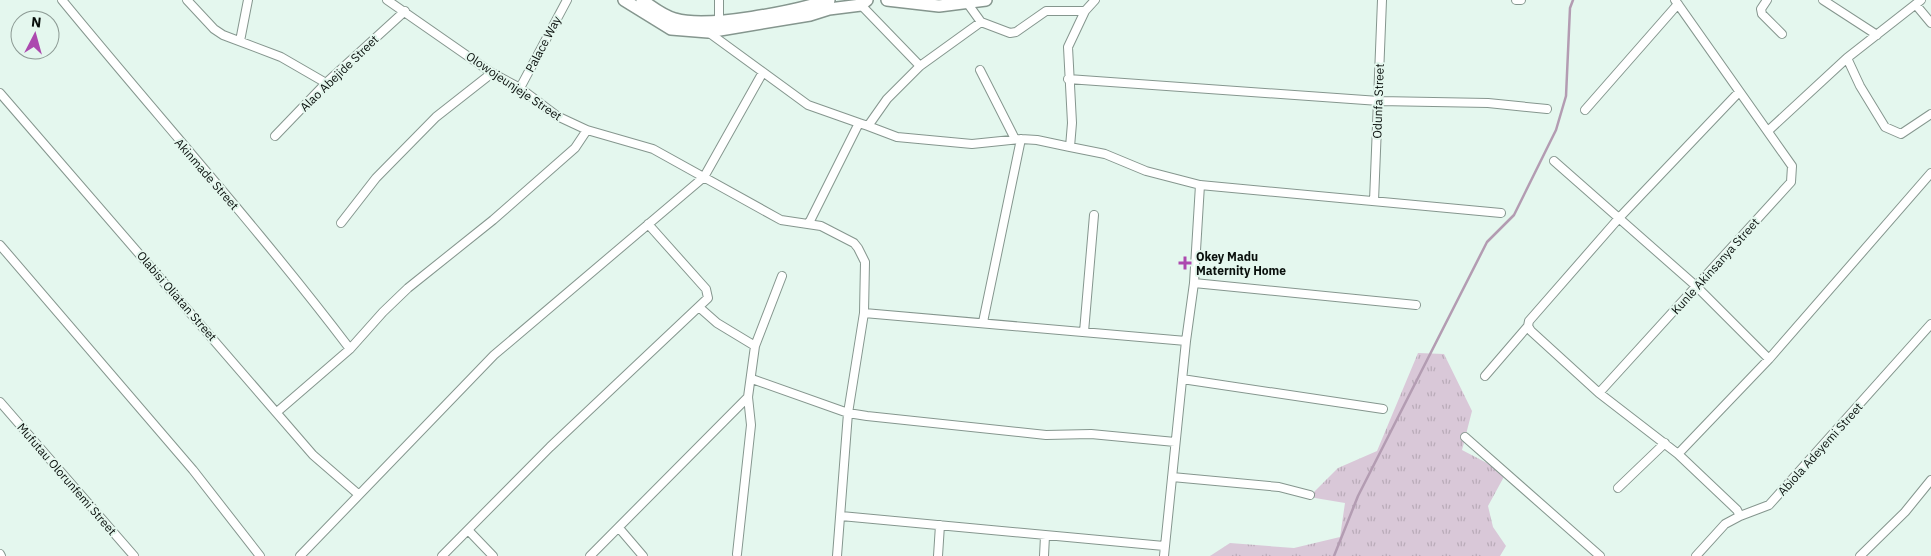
<svg xmlns="http://www.w3.org/2000/svg" width="1931" height="556" viewBox="0 0 1931 556" font-family="'IBM Plex Sans',sans-serif">
	<style>
		.grass { fill: url(#grass-tufts) }
		.lines { fill: none; stroke-linecap: round; stroke-linejoin: round }
		.stream { stroke: #b39cb2; stroke-width: 2.5 }
		.minor-casing { stroke: #85968e; stroke-width: 10 }
		.secondary-casing { stroke: #85968e; stroke-width: 14 }
		.minor { stroke: #fff; stroke-width: 8 }
		.secondary { stroke: #fff; stroke-width: 11 }
		.poi-dot { fill: #ac49af; stroke: #e4f7ee; stroke-width: 2 }
		.labels { text-anchor: middle; dominant-baseline: central; stroke-width: 4; stroke-linejoin: round; paint-order: stroke }
		.street-label { font-size: 12px; fill: #090f0c; stroke: #e4f7ee }
		.poi-label { font-size: 12px; font-weight: bold; fill: #090f0c; stroke: #e4f7ee; text-anchor: start }
	</style>
	<defs>
		<pattern id="grass-tufts" width="24" height="20" patternUnits="userSpaceOnUse" patternTransform="scale(1.25)"><rect width="24" height="20" fill="#d9c8d8"/><path d="M3 7l-1-3M5 7V3M7 7l1-3M15 17l-1-3M17 17v-4M19 17l1-3" fill="none" stroke="#b9abb8"/></pattern>
	</defs>
	<rect width="100%" height="100%" fill="#e4f7ee"/>
	<path class="grass" d="M1418,353l26,1 28,57 -10,39 44,23 -18,33 5,21 13,19 -6,10h-290l20,-13 64,5 46,-11 5,-34 -36,-6 29,-29 39,-17z"/>
	<g class="lines">
		<path class="stream" d="M1334,556l24,-60 129,-254 27,-27 42,-85 10,-34 4,-88 3,-8"/>
		<defs>
			<path id="minor" d="M62,0c96,117 197,229 288,349
				M187,0l27,29 9,6 58,22 45,26
				M387,0l105,73 28,15 37,28 30,14 66,19 128,71 40,6 33,17 4,5 7,14 -1,51 -16,100 -11,143
				M719,0v20
				M1095,0l-10,11 -17,36 4,76 -2,24 35,7 41,17 54,14 301,28
				M1516,0h5
				M1767,0l-6,9 1,5 20,20
				M1823,0l54,35
				M968,4l13,18 29,11 6,-1 30,-21h39
				M861,5l59,61
				M1916,5l15,18
				M708,32l100,73 51,18
				M240,41l8,-41
				M1847,58l13,28 25,41 16,7 30,-20
				M980,70l35,69
				M1068,79l311,22 109,2 59,6
				M520,88l47,-88
				M0,93l313,362 45,39
				M1585,110l93,-106
				M868,126l29,11 75,7 49,-5 16,1 33,7
				M1768,131l79,-73 74,-58
				M275,136l51,-53 79,-72
				M1554,161l142,125 73,73
				M1374,201l8,-201
				M341,223l35,-45 60,-61 56,-44
				M809,223l50,-100 9,3 19,-27 33,-33 61,-44
				M0,245l193,225 67,86
				M1194,283l222,22
				M700,308l17,15 38,23
				M864,313l322,28
				M983,322l38,-183
				M1528,326l3,5 68,62 79,61 59,56 3,6
				M1084,332l10,-117
				M1485,376l43,-50 1,-5 90,-103 120,-126
				M752,379l96,34 19,3 179,19 45,-1 84,8
				M1182,379l201,30
				M1599,393l192,-211 1,-16 -117,-166
				M0,402l134,154
				M277,412l73,-63 33,-37 25,-24 85,-68 82,-72 12,-18
				M1465,437l135,119
				M1678,454l91,-95 162,-186
				M1172,477l107,10 31,8
				M1618,488l47,-45
				M841,516l323,30
				M619,528l24,28
				M468,530l25,26
				M0,554l1,2
				M737,554l14,-129 -3,-28 7,-51 27,-70
				M300,556l194,-201 210,-178 59,-105
				M442,556l108,-109 158,-149 -2,-9 -58,-65
				M590,556l158,-159
				M938,556l2,-31
				M1044,556l1,-20
				M1164,556l22,-215 8,-58 6,-98
				M1696,556l29,-32 15,-8 29,-11 162,-181
				M1860,556l45,-44 26,-32"/>
			<path id="secondary" d="M624,0l47,29 37,3 102,-17 19,-6 32,-4 6,-5
				M642,0c10,7 21,16 33,19 33,10 121,-8 154,-19
				M887,0l52,6 47,-6"/>
		</defs>
		<use href="#minor" class="minor-casing"/>
		<use href="#secondary" class="secondary-casing"/>
		<use href="#minor" class="minor"/>
		<use href="#secondary" class="secondary"/>
	</g>
	<path class="poi-dot" d="M1182.5 255.5h5v5h5v5h-5v5h-5v-5h-5v-5h5z"/>
	<g class="labels">
		<g class="street-label">
			<text transform="translate(543 44) rotate(-62)">Palace Way</text>
			<text transform="translate(339 73) rotate(-44)">Alao Abejide Street</text>
			<text transform="translate(514 86) rotate(34)">Olowojeunjeje Street</text>
			<text transform="translate(1378 101) rotate(-88)">Odunfa Street</text>
			<text transform="translate(207 174) rotate(49)">Akinmade Street</text>
			<text transform="translate(1715 266) rotate(-48)">Kunle Akinsanya Street</text>
			<text transform="translate(177 296) rotate(49)">Olabisi Oliatan Street</text>
			<text transform="translate(1820 449) rotate(-48)">Abiola Adeyemi Street</text>
			<text transform="translate(67 479) rotate(49)">Mufutau Olorunfemi Street</text>
		</g>
		<g class="poi-label">
			<text x="1196" y="256">Okey Madu<tspan x="1196" dy="14">Maternity Home</tspan></text>
		</g>
	</g>
	<g transform="translate(35 35) rotate(6)"><circle r="24" fill="#e4f7ee" stroke="#8c9a94"/>
	<path d="M0-4L9 19L0 12L-9 19Z" fill="#ac49af"/>
	<text y="-8" font-size="14" font-weight="bold" text-anchor="middle" fill="#090f0c">N</text>
	</g>
</svg>
